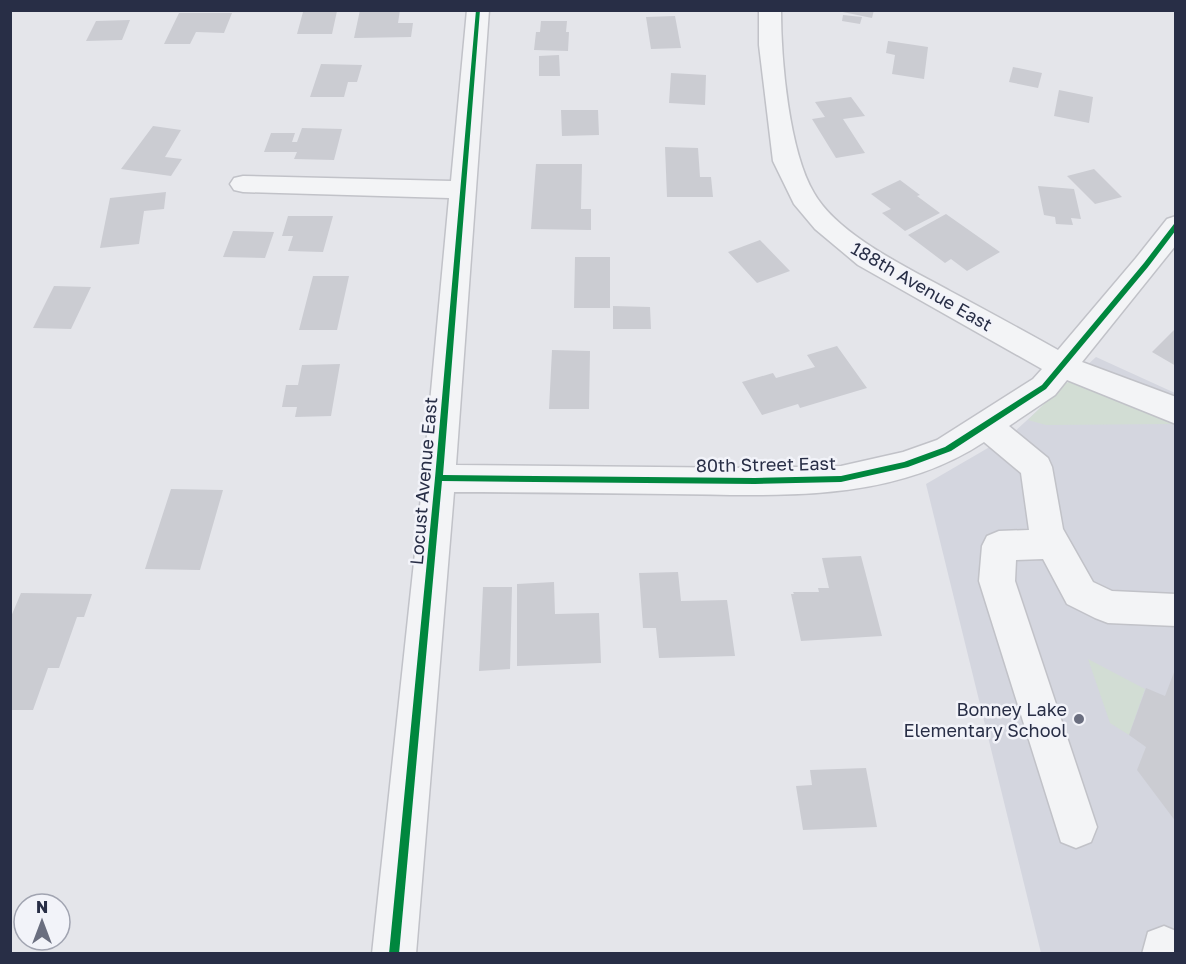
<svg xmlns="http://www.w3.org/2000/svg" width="1186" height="964" viewBox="0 0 1186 964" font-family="'Golos Text',sans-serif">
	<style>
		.built { fill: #d4d6df }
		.green { fill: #d2ddd4 }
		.building { fill: #cbccd2 }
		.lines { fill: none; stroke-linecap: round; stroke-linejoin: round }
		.minor-casing { stroke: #c1c2c8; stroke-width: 3 }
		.minor { fill: #f3f4f6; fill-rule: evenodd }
		.cycleway-casing { stroke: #f2f3f9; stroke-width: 3 }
		.cycleway { fill: #00873e; fill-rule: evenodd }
		.poi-dot { fill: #6a6e7f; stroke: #f2f3f9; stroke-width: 2 }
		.labels { text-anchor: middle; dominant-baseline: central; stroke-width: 5; stroke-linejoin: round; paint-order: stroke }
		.street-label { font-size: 18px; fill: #282e46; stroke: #f2f3f9 }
		.poi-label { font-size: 18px; fill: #282e46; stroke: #f2f3f9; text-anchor: end }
	</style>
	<rect width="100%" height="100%" fill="#e4e5ea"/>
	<path class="built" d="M1096,357l79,36v560h-134l-115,-469 86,-50z"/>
	<path class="green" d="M1071,381l9,2 92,41 -126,1 -18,-5 36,-36z
		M1088,659l57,30 -16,46 -19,-12z"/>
	<path class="building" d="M360,10h40l-2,13h15l-2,14 -57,1z
		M833,10h41l-2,8z
		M337,11l-5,23h-35l6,-22z
		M179,13h53l-8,20 -28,-1 -6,12h-26z
		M843,15l19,2 -2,7 -18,-3z
		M675,16l6,32 -30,1 -5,-32z
		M130,20l-8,20 -36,1 10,-20z
		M541,21h26l-1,11h3l-1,19 -34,-1 2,-18h4z
		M888,41l40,6 -4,32 -32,-5 3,-19 -9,-2z
		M559,55l1,21h-21v-20z
		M321,64l41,1 -5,17h-9l-4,15h-34z
		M1013,67l29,6 -4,15 -29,-6z
		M671,73l35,2 -1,30 -36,-2z
		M1059,90l34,7 -4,26 -35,-7z
		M851,97l14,19 -22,3 22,34 -29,5 -24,-39 13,-2 -10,-15z
		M561,110h37l1,25 -37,1z
		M153,126l28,4 -16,27 17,2 -11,17 -50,-7z
		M302,128l40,1 -8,31 -40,-1 3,-7h-33l7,-19h24l-3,9h5z
		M665,147l33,1 2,29h11l2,20h-46z
		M536,164h46l-1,45h10v21l-60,-1z
		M1094,169l28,28 -27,7 -28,-28z
		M900,180l20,15 -3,1 23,17 -35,18 -23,-18 9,-4 -20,-15z
		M1038,186l36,3 7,30 -10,-1 2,7 -17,-1 -1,-7 -11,-2z
		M166,192l-2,17 -20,2 -5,33 -39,4 10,-50z
		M946,214l54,38 -33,19 -16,-12 -6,4 -37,-28z
		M288,216h45l-10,36 -35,-1 5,-15h-11z
		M233,231l41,1 -9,26 -42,-1z
		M760,240l30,31 -33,12 -29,-31z
		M575,257h35v51h-36z
		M313,276h36l-12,54h-38z
		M54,286l37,1 -20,42 -38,-1z
		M613,306l37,1 1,22h-38z
		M1176,328v38l-24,-14z
		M837,346l30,42 -67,20 -2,-4 -36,11 -20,-33 31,-9 3,5 39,-11 -8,-12z
		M552,350l38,1 -1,58h-40z
		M340,364l-9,52 -36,1 2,-10h-15l4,-22h12l4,-20z
		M171,489l52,1 -23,80 -55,-1z
		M861,556l21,80 -81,5 -10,-47h3l-1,-2h26l-1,-4h11l-7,-30z
		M678,572l3,29 46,-1 8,56 -76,2 -3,-30h-13l-4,-55z
		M554,582l1,32 44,-1 2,50 -84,3v-82z
		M483,587h29l-2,82 -31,2z
		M21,593l71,1 -8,23h-7l-18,51h-11l-15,42h-23v-91z
		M1176,667v155l-39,-52 9,-23 -17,-12 17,-47 19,8z
		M866,768l11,59 -74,3 -7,-44 16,-1 -2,-15z"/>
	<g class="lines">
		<defs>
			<path id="minor" d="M467,10h22l-33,455 299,3 86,-2 62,-14 34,-12 96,-61 9,-10 -184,-104 -43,-36 -21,-25 -21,-43 -14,-116v-35h22c0,50 8,141 33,183 24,42 94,75 136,98 36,19 72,39 108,59l78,-92 31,-39 9,-3v29l-94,117 94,35v27l-109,-44 -12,15 -46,31 39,32 4,9 11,62 30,53 19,9 64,3v32l-68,-3 -13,-5 -28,-14 -24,-45 -27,1 -1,21 82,246 -6,15 -15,6 -15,-6 -82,-261 3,-35 5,-10 12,-5 30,-1 -8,-57 -37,-31c-94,62 -207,53 -315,52 -71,-1 -143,-2 -215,-2l-38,462h-44l51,-476 26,-280 -206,-6 -9,-2 -4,-6 4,-6 9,-2 208,5z
				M1164,926l12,5v23h-34l6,-22z"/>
		</defs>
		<use href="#minor" class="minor-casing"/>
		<use href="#minor" class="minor"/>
		<defs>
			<path id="cycleway" d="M476,10h4l-37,465 312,3 86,-2 63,-14 41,-15 97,-62 102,-122 30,-39 2,-1v7l-28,37 -102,122 -95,62 -43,16 -67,15 -86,2 -313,-3 -43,473h-10l46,-476z"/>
		</defs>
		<use href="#cycleway" class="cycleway-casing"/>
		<use href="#cycleway" class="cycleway"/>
	</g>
	<circle class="poi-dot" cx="1079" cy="719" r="6"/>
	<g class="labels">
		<g class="street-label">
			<text transform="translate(922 286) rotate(30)">188th Avenue East</text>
			<text transform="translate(766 464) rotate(-1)">80th Street East</text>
			<text transform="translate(423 481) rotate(-85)">Locust Avenue East</text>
		</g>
		<g class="poi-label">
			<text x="1067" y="709">Bonney Lake<tspan x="1067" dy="21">Elementary School</tspan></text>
		</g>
	</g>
	<rect width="1186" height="964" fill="none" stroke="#282e46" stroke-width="24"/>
	<g transform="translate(42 922)"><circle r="28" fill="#f2f3f9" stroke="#a1a4b1" stroke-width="1.5"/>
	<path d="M0-4.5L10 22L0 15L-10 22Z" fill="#6a6e7f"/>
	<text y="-9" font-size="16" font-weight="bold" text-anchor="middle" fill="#282e46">N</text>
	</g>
</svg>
